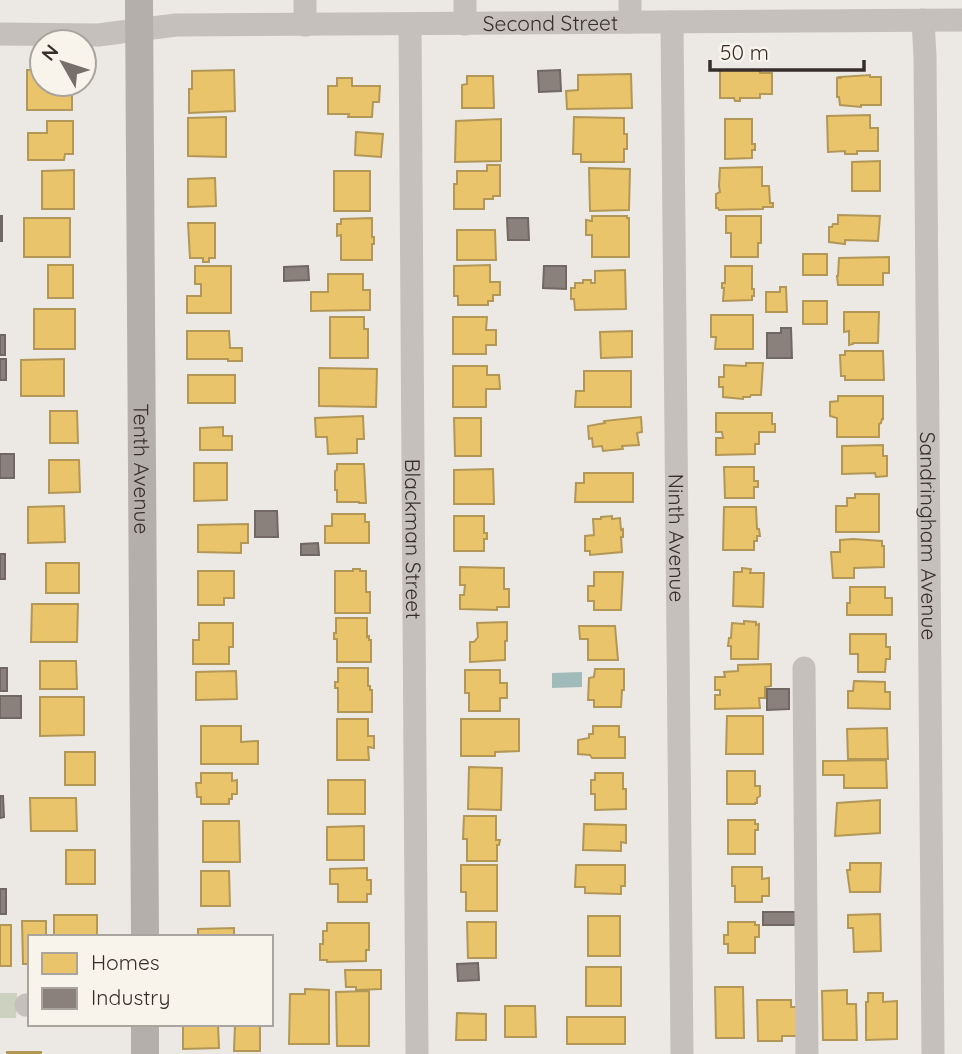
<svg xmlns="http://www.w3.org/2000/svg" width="962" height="1054" viewBox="0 0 962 1054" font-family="Quicksand,sans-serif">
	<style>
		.green { fill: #cdd1bf }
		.water { fill: #a1bbbb }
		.homes { fill: #e9c46a; stroke: #b39757; stroke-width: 2 }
		.industry { fill: #8a817c; stroke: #716863; stroke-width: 2 }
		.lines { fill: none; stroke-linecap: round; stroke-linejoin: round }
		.minor { stroke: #c5c0bc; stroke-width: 23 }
		.major { stroke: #b4afab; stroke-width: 28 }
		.labels { text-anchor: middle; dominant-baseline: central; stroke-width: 7; stroke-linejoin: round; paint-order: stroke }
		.street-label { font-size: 21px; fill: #362e2a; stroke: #f8f3eb }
	</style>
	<rect width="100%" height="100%" fill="#ece8e3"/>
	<path class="green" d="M0,993h17l-1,25h-16z"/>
	<path class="water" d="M582,672v15l-30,1v-15z"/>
	<path class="homes" d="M27,70h15v14h30v26h-45z
		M234,70l1,41 -46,2v-24h3v-18z
		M720,70h40v3h12v21h-12v4h-20v3h-5l-1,-3h-14z
		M631,74l1,34 -65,1 -1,-18 12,-1v-15z
		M870,75v2h11v28h-20v2l-21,-2 -1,-8h-2v-19h3l-1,-1z
		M467,76h26l1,32h-32v-23l5,-1z
		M337,78h15v8h28l-1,16h-6l-1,15h-24l1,-3h-21v-28h9z
		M870,115v13h8v23h-21v3h-12v-3l-17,1 -1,-36z
		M226,117v40l-38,-1v-38z
		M574,117l50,1v16h3v15h-3v13h-43v-8h-8z
		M501,119v42l-46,1 1,-41z
		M725,119h27v25h3v6h-3v8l-27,1z
		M47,121h26v33h-8l-1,6h-36v-27h19z
		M356,132l27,2 -2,23 -26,-2z
		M880,161v30h-28v-29z
		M487,165h13v31h-7v3h-9v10h-30v-25h3v-13h30z
		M762,167v19h7l1,17h3v4h-10v2l-44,1 -1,-2h-2v-14l4,-2 -1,-6 1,-18z
		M589,168l41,1 -1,41 -39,1z
		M74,170v39h-32v-38z
		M334,171h36v40h-36z
		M215,178l1,28 -28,1v-28z
		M838,215l42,1 -2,25 -33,-1v4l-16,-2v-15h3l1,-3h5z
		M592,216h35v2h2v39h-37v-22h-6v-15l6,1z
		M726,216h35v27h-3v14h-27v-24h-5z
		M24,218h46v39h-46z
		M372,218v19h2v7h-2v16h-31v-25l-4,1v-12h4v-5z
		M188,223h27v35h-6v4h-6v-4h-13z
		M457,230h38l1,30h-39z
		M803,254h24v21h-24z
		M889,257v16h-6v12h-45l-1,-9h1l1,-18z
		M48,265h25v33h-25z
		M490,265v17h10v13h-7v6h-5v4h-30v-9h-4v-30z
		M195,266h36v47h-44v-17h14v-12h-6z
		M725,266h27v23h2v7h-2v4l-29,1 1,-13h-2v-5h3z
		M625,270l1,39 -51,1 -1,-11h-3v-11h4v-5h8v-3h8v3h4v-12z
		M328,274h35v16h7v20l-59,1v-19h17z
		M780,287h6l1,25h-21v-20h14z
		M803,301h24v23h-24z
		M34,309h41v40h-41z
		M844,312h35l-1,31h-25v1l-4,1v-14l-5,1z
		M711,315h42v34h-38l1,-12h-5z
		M330,317h34v12h4v29h-38z
		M453,317h34l-1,13h10v15h-10v9h-33z
		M187,331h42l1,17h12v13h-14v-2h-41z
		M632,331v26l-31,1 -1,-26z
		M845,351h38l1,29h-39v-4h-4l-1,-21h5z
		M64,359v37h-43v-36z
		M746,363h17l-2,32h-10l-1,2h-7v2l-20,-2v-10h-4v-10h5v-12l22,1z
		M453,366h34v9h12l1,14h-14v18h-33z
		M319,368l58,1 -1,38 -57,-1z
		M584,371h47v36h-56l1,-16h8z
		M188,375h47v28h-47z
		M838,396h45v23h-1l-1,4 -2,1v13h-42v-19l-7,-2v-14l8,-1z
		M50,411h27l1,32h-28z
		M716,413h56v11h3v8h-16v12h-4v10l-39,1v-17h7l-1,-6h-6z
		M363,416l1,23h-7v14l-29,1 -1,-17h-11l-1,-19z
		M641,417l1,15 -5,1 2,12 -17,1 1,3 -20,2 -1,-5 -9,1 -1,-9 -3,1 -1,-13 17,-3 -1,-2z
		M454,418h27v38h-26z
		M223,427v9h9v14h-32v-22z
		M883,445v11h4v20l-11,1 -1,-4 -33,1v-28z
		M49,460h30l1,32 -31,1z
		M194,463h33v37l-33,1z
		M337,464h27l2,39h-7v-1h-22v-12h-2v-19l2,-1z
		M724,467h30v14h4v6h-4v11h-29z
		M493,469l1,35h-40v-34z
		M584,473h49v29h-58l1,-19h8z
		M855,494h24v38h-43v-26h11v-8h8z
		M64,506l1,36 -37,1v-36z
		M724,507h32l1,22h2l1,7h-3v5h-3v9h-31z
		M332,514h33v8h4v21h-44v-17h7z
		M454,516h30v17h3v6h-3v12h-30z
		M612,516v3l8,-1 1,12 2,-1v8h-2l1,15 -32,3v-4h-5v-15l9,-1 -1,-16h8v-2z
		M248,524v19h-7v10l-43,-1v-27z
		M853,539l29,2v5h2v21l-30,1v10h-21l-2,-26h9v-12z
		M46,563h33v30h-33z
		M460,567l44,1v21h5v18h-12v3l-37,-1v-14h4l1,-10h-5z
		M742,568l9,1 -1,4h14l-1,34 -30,-1 1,-34h8z
		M353,569h7v2h6v21h4v21h-35v-42h18z
		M198,571h36v27h-10v7h-26z
		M594,572h29l-2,38h-27v-9h-6v-15h6z
		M850,587h35v11h7v17h-45v-12h3z
		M32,604h46l-1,38h-46z
		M336,618h31v19l2,-1v4h2v22h-34v-23h-3v-6h2z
		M744,621l12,1v3l3,-1 -1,35h-27v-13h-3l1,-8h2l1,-15 12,1z
		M507,622v19h-2v19l-35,2v-20h4l4,-5 -1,-14z
		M199,623h34v24h-4v17h-36v-24h6z
		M579,626h36l3,34h-30v-21h-8z
		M850,634h36v13h4v12h-4l-1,13h-27v-18h-8z
		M40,661h36l1,28h-37z
		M771,664v22l-6,1v11h-6l1,10 -45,1v-14h5v-5h-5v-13h10l-1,-5 14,-1v-6z
		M338,668h30v18h2v4h2v22h-34v-24h-3v-6h3z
		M595,669h29v21h-2l-1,17h-27v-7h-6l1,-22 5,-1z
		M465,670h35v13h7v15h-7v13h-31v-18h-4z
		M236,671l1,28 -41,1v-28z
		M854,681l31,1v10h5v17l-42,-1v-17h5z
		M40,697h44v38l-44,1z
		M727,716h36v38h-37z
		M337,719h31v17h6v12l-6,-1 1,13h-32z
		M461,719h58v32l-24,1v4h-34z
		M201,726h40v16l17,-1v23h-57z
		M593,726h26v11h6v21h-33l-2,-3 -12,-1v-14l11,-2v-4h4z
		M887,728l1,31h-40l-1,-30z
		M65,752h30v33h-30z
		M886,760l1,28h-43v-13h-21v-14z
		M469,767l33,1 -1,42 -33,-1z
		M727,771h28v15h5v10l-3,2v5h-2v1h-28z
		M201,773h31v8l5,-1v14h-5v5h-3v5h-28v-7h-4l-1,-14h5z
		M595,773h28v16h3v20l-31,1v-16h-4v-14h4z
		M328,780h37v34h-37z
		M30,798h46l1,33h-46z
		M880,800v33l-45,3 2,-33z
		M464,816h32v24h4l-1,5h-2v16h-30v-22h-4z
		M728,820h27v4h3v6h-3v24h-27z
		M203,821h36l1,41h-37z
		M584,824l42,1v18l-5,-1v9l-38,-1z
		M364,826v34h-37v-33z
		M66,850h29v34h-29z
		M850,863h31l-1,29h-30l-3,-22h3z
		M461,865h36v46h-31v-19h-5z
		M576,865h49v21h-4v8l-36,-1v-6h-10z
		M732,867h30v12l7,-1v18h-7v6h-27v-16h-3z
		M367,868v12h4v14h-4v8h-29v-18h-8v-15z
		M201,871h28l1,35h-29z
		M880,914l1,37 -27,1 -1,-24h-5v-13z
		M54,915h43v22h-43z
		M588,916h32v40h-32z
		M22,921h24v16h-16v27h-7z
		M467,922h29v36h-28z
		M728,922h27v3h4v12h-4v16h-27v-9h-4v-9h4z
		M327,923h42v27h-3v11l-39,1v-2h-7v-16h3v-13h4z
		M0,925h11v41h-11z
		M234,928v9h-36v-8z
		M586,967h35v39h-35z
		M345,970h36v19l-25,1v-3h-10z
		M715,987h28l1,51h-28z
		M305,989l24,1v54h-40l1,-50h15z
		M847,990v14h9l1,36h-34l-1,-49z
		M369,991v55h-32l-1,-54z
		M868,993h15v9l14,-1v38l-31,1v-38h2z
		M757,1000h34v7h7l1,29h-17v5h-24z
		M505,1006h30l1,31h-31z
		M457,1013l29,1v26h-30z
		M567,1017h58v27h-58z
		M183,1024h35l1,24 -36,1z
		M235,1024h25v27h-26z
		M7,1052h34v2h-34z"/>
	<path class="industry" d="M560,70l1,21 -22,1 -1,-21z
		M0,216h2v25h-2z
		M507,218h21l1,22h-21z
		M308,266l1,14 -25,1v-14z
		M544,266h22v23l-23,-1z
		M781,328h10l1,30h-25v-25h14z
		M0,335h5v20h-5z
		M0,359h6v21h-6z
		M0,454h14v24h-14z
		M255,511h22l1,26h-23z
		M318,543l1,12h-18v-11z
		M0,554h5v25h-5z
		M0,668h7v23h-7z
		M767,689h22v20l-22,1z
		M0,696h21v22h-21z
		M0,796h3l1,21 -4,1z
		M0,889h6v25h-6z
		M763,912h32v13h-32z
		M478,963l1,17 -21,1 -1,-17z"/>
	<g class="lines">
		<g class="minor">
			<path d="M305,0v25"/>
			<path d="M465,0v24"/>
			<path d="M630,0v22"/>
			<path id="s1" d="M923,20l2,36 8,998"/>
			<path id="s2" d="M672,22l10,1032"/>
			<path id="s3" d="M410,25l7,1029"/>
			<path id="s4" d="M0,34l98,1 78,-10 786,-5"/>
			<path d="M804,668l3,386"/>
			<path d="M26,1005h4"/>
		</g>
		<g class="major">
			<path id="s5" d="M139,0l6,937"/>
			<path d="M145,1024v30"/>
		</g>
	</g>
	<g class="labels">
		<g class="street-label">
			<text stroke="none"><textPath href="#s4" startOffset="551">Second Street</textPath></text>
			<text stroke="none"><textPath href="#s5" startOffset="469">Tenth Avenue</textPath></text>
			<text stroke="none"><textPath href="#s1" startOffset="516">Sandringham Avenue</textPath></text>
			<text stroke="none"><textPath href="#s2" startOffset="516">Ninth Avenue</textPath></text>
			<text stroke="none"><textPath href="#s3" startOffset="514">Blackman Street</textPath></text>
		</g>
	</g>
	<rect x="28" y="935" width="245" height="91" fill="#f8f3eb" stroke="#aaa49e" stroke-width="2"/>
	<rect x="42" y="953" width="35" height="21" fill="#e9c46a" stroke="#aaa49e" stroke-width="2"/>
	<text x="91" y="970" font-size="21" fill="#362e2a">Homes</text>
	<rect x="42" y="988" width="35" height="21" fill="#8a817c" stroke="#aaa49e" stroke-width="2"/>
	<text x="91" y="1005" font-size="21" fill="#362e2a">Industry</text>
	<g transform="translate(63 63) rotate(309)"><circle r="33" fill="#f8f3eb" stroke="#aaa49e" stroke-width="2"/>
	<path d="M0-5L12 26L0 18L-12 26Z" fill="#766f6b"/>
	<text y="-10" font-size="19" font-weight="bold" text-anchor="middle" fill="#362e2a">N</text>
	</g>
	<path d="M710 60v10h154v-10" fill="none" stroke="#362e2a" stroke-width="3.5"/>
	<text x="720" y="60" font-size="21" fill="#362e2a" stroke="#f8f3eb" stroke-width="5" paint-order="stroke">50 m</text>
</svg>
